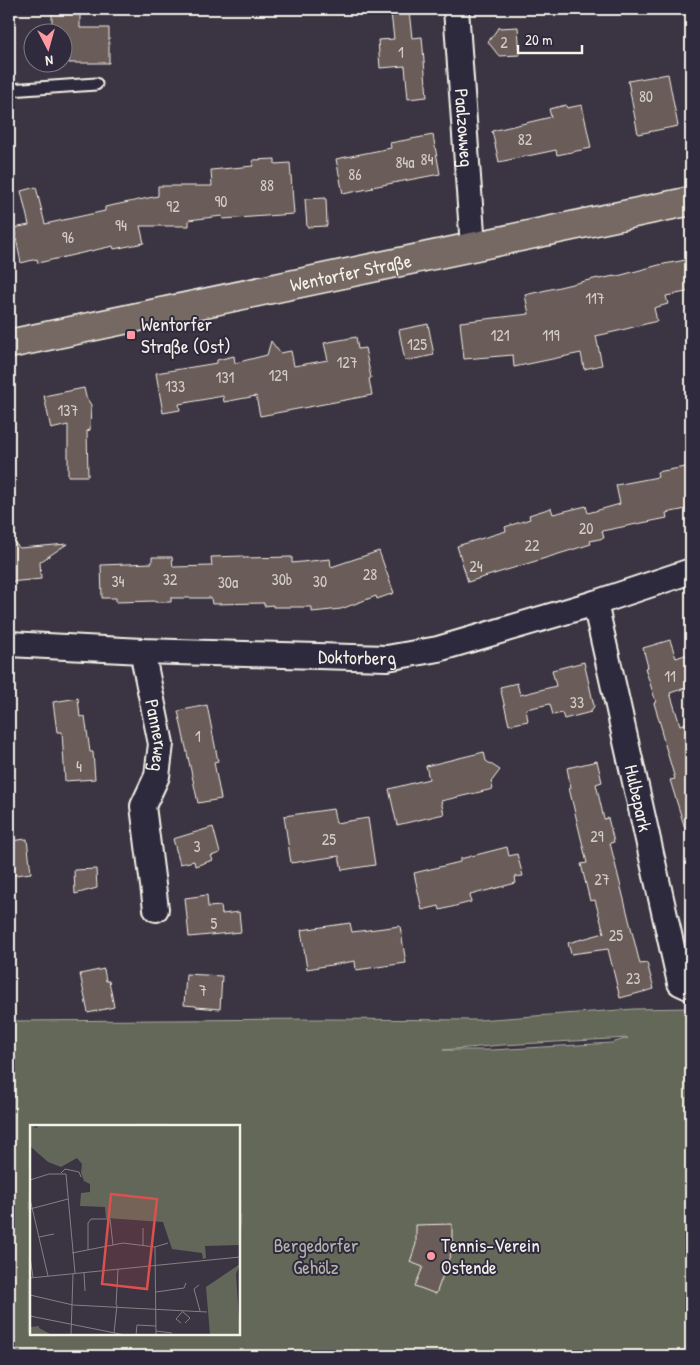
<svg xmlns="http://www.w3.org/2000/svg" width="700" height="1365" viewBox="0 0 700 1365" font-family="'Patrick Hand',sans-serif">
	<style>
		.green { fill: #636759; stroke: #acaca0; fill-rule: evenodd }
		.building { fill: #6a5b58; stroke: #f4f1e8 }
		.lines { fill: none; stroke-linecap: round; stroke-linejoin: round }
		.service-casing { stroke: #f4f1e8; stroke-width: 15 }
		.minor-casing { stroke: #f4f1e8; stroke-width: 28 }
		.primary-casing { stroke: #f4f1e8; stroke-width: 31 }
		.service { stroke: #2f2a3d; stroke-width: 11 }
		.minor { stroke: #2f2a3d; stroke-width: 24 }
		.primary { stroke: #766964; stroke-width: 28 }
		.poi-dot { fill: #ff9aa2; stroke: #2f2a3d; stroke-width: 2 }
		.labels { text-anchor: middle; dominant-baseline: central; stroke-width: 4; stroke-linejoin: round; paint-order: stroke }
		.number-label { font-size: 16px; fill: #d2ccc4 }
		.street-label { font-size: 19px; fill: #f4f1e8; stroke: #2f2a3d }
		.poi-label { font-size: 19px; fill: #f4f1e8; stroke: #2f2a3d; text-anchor: start }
		.park-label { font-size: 19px; fill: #b3b3a8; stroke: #2f2a3d }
		.inset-road { fill: none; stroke: #858084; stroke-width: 1 }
		.view { fill: #dc504e; fill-opacity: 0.15; stroke: #dc504e; stroke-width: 2.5 }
		.inset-edge { fill: none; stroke: #f4f1e8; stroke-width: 2.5 }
	</style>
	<rect width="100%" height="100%" fill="#3b3442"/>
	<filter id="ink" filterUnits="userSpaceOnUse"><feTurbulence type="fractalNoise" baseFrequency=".02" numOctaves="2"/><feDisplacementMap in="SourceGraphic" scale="10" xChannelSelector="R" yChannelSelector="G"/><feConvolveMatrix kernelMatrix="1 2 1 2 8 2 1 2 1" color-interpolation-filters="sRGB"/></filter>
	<g filter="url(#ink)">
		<path class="green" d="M691,1008v348h-682v-335l313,-2 156,1 156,-11zM628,1038l-16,5 -120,7h-49l59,-5zM31,1126h208v208h-208z"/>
		<path class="building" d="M52,9h28v19h29v35h-40v-5h-7v-26h-10z
			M409,11l3,27 10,-1 5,60 -19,2 -3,-33 -25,2 -2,-28 16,-1 -3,-26z
			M518,27l2,28 -21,1 -11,-14 10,-14z
			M668,74l10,52 -40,8 -10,-53z
			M566,105l1,3 15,-3 9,43 -34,7 -1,-5 -57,12 -7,-31 59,-14 -2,-8z
			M433,135l7,39 -68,13 1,1 -30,6 -7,-35 55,-11 -1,-5z
			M275,159v5l15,-1 4,51 -71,5 -1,-3 -33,4v6h-49l4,17 -30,6 -1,-3 -75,17 -1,-4 -16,4 -7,-35 15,-3 -8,-34 15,-4 9,37 60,-13v-4l53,-11v-10h54l-1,-16 42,-4v-6z
			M326,198l1,28 -20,1 -2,-28z
			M691,259v32l-25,5 2,8 -14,4 3,13 -39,10 -22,5 6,29 -18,4 -3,-16 -67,14 -1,-12 -49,4 -4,-37 69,-8 -4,-19 73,-17 1,1 15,-3v1l45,-12z
			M428,324l6,31 -29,6 -6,-31z
			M356,337l2,12 7,-1 6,30 -2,1 3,16 -112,21 -4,-20 -32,6 -1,-6 -44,8 1,6 -17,3 -7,-40 61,-10v-3l17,-4 1,7 32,-8 4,-14 9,12 11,-2 3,15 34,-6 -4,-17z
			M84,388l2,9 5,8 -1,25 -3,1 1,45h-20v-51l-17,4 -7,-33z
			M691,466v42l-25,5 1,5 -65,13 2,7 -14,3 1,3 -123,38 -11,-36 49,-15 -1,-4 25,-8 -1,-4 22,-7 2,6 33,-8 2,7 32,-9 -4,-19 42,-8 -1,-5z
			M9,538l11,10 47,-4 -27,18 1,17 -32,3z
			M379,551l15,42 -17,6 -1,-3 -35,13 -29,3v-5h-39v-2l-9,1v-3l-52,1 -1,-6h-40v4h-16v-1l-39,1v-4h-14l-1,-33 51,-2v-6h20l1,10 39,-1 -1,-9 32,-1v2l49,-1v6l38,-4 1,8z
			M670,640l6,18 15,-5v33l-21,7 10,32 11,-3v113h-4l-17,-55 5,-1 -14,-48 1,-1 -8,-27 2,-1 -11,-34 3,-1 -5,-19z
			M584,662l10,44 -3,6 -27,7 -2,-6 -9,2 -3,-11 -24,5 2,12 -19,4 -9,-38 17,-4 3,12 36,-9 -4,-16z
			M78,698l2,19 5,-1 5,36h3l2,27 -30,2 -3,-49h-5l-4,-30z
			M207,705l11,56 -4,1 7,37 -23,4 -20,-92z
			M484,752l2,9 14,9 -9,12 2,7 -52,12 3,13 -47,11 -8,-36 40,-10 -3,-13z
			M597,761l5,21 -6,2 8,35 4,-1 6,24 -4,1 30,121 7,-1 7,26 -34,9 -12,-49 -37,5 -3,-11 36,-10 -9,-33 -5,1 -9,-37 6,-1 -18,-75h2l-4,-20z
			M333,809l3,14 32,-5 7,47 -33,5 -3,-14 -48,7 -7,-47z
			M213,827l7,26 -9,3 2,4 -18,6 -1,-5 -14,3 -7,-25z
			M27,839l4,34 -22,3v-35z
			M507,847l2,9 8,-2 6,22 -8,1 1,6 -46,12 1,7 -31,8 -1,-4 -17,4 -8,-37 46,-11v-3z
			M96,869l1,19 -22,6 -1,-24z
			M207,895l1,12 13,-1 1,8 17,-2 2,20 -52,5 -4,-39z
			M350,923l2,9 48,-6 6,37 -50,7 -1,-9 -48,8 -6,-39z
			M104,969l2,12h3l5,26 -26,6 -8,-39z
			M186,974l36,2 -2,33 -24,-2v-1l-12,-1z
			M452,1224v26l-16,44 -21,-8 8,-19 -13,-5 6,-18v-19z"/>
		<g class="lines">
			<defs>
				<path id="service" d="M9,90l87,-6"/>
				<g id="minor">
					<path id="s1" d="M456,9l17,238"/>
					<path id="s2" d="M595,603l85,380 11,5"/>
					<path id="s3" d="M9,644l133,7 245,7 51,-9 157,-46 96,-32"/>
					<path id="s4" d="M142,651l19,93 -4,32 -14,30 13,103"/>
				</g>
				<g id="primary">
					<path id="s5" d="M9,344l682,-143"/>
				</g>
			</defs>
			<use href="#service" class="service-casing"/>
			<use href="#minor" class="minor-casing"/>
			<use href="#primary" class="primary-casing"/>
			<use href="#service" class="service"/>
			<use href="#minor" class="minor"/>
			<use href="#primary" class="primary"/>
		</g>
	</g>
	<g class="poi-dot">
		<rect x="126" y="330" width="10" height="10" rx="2.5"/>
		<circle cx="431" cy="1256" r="5"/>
	</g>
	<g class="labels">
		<g class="number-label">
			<text x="504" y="42">2</text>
			<text x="401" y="52">1</text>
			<text x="646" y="96">80</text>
			<text x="525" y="139">82</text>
			<text x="427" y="159">84</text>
			<text x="405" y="162">84a</text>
			<text x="355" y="174">86</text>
			<text x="267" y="185">88</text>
			<text x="221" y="201">90</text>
			<text x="173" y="206">92</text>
			<text x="121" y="225">94</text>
			<text x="68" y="237">96</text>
			<text x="595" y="298">117</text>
			<text x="500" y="335">121</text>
			<text x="551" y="335">119</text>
			<text x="417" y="344">125</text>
			<text x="347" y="362">127</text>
			<text x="278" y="375">129</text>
			<text x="225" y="377">131</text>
			<text x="175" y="386">133</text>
			<text x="68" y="410">137</text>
			<text x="586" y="528">20</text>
			<text x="532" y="545">22</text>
			<text x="476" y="566">24</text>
			<text x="370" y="574">28</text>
			<text x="170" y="579">32</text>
			<text x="282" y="579">30b</text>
			<text x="118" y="581">34</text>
			<text x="320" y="581">30</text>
			<text x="228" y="582">30a</text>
			<text x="670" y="676">11</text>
			<text x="577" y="702">33</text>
			<text x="198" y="736">1</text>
			<text x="79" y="766">4</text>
			<text x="597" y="836">29</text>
			<text x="329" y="839">25</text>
			<text x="197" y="846">3</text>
			<text x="602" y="879">27</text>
			<text x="214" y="923">5</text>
			<text x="616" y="935">25</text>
			<text x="633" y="978">23</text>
			<text x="203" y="990">7</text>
		</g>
		<g class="street-label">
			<text stroke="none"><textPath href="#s1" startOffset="119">Paalzowweg</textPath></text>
			<text stroke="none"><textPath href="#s5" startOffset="349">Wentorfer Straße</textPath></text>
			<text stroke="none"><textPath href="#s3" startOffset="348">Doktorberg</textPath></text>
			<text stroke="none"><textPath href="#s4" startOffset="86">Pannerweg</textPath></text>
			<text stroke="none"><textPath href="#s2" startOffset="200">Hulbepark</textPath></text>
		</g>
		<g class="poi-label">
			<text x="141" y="324">Wentorfer<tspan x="141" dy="22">Straße (Ost)</tspan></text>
			<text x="441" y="1245">Tennis-Verein<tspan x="441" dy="22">Ostende</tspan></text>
		</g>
		<g class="park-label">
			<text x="316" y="1245">Bergedorfer<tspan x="316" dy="22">Gehölz</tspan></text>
		</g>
	</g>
	<g transform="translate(30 1125)">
		<rect width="210" height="210" fill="#3b3442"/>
		<path d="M0,0l6,3 4,-3 200,1v119l-35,1 1,12 -3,1 -1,-6 -30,-4 -9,-27 -57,-4 -1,-11 -25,-1 1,-13 9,-1v-8l-6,-3 -3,-8 1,-9 -5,-6 -16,9 -13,-5 -17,-15zM210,139l-4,10 4,61h-30l-4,-48zM9,201v2l13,7h-22v-8z" fill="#636759"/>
		<path class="inset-road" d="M31,48l4,-4 14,3 2,5M0,55l19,-6h17l9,99M0,74l18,77M0,84l38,-10M9,112l15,-3M113,120v-17M125,122l1,88M58,125v-27l3,-4h19l3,26M42,128l51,-10 32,4 13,-4M0,132l3,20M54,148l1,18M0,153l210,-21M169,160l-5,4 6,22M126,167l28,-4 2,-5M0,170l43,10 134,7M86,180l2,-36M153,187l7,6 -5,5M0,191l95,19M151,198l-5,-4 7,-8M126,206l16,2M84,208l3,-28M41,210l2,-61M106,210l1,-10 19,1"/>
		<path class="view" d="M81,69l46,5 -10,90 -45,-5z"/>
		<rect width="210" height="210" class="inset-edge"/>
	</g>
	<rect width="700" height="1365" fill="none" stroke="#2f2a3d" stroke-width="30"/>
	<rect x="15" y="15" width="670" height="1335" fill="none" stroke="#f4f1e8" stroke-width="2" filter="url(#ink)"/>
	<g transform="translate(48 48) rotate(174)"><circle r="24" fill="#2f2a3d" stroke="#7e7a81"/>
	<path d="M0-4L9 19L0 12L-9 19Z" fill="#ff9aa2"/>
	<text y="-8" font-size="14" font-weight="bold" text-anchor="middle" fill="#f4f1e8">N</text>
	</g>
	<path d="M518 45v8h64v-8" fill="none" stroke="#f4f1e8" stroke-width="2.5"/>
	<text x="525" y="45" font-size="15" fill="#f4f1e8" stroke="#2f2a3d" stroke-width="4" paint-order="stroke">20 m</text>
</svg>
